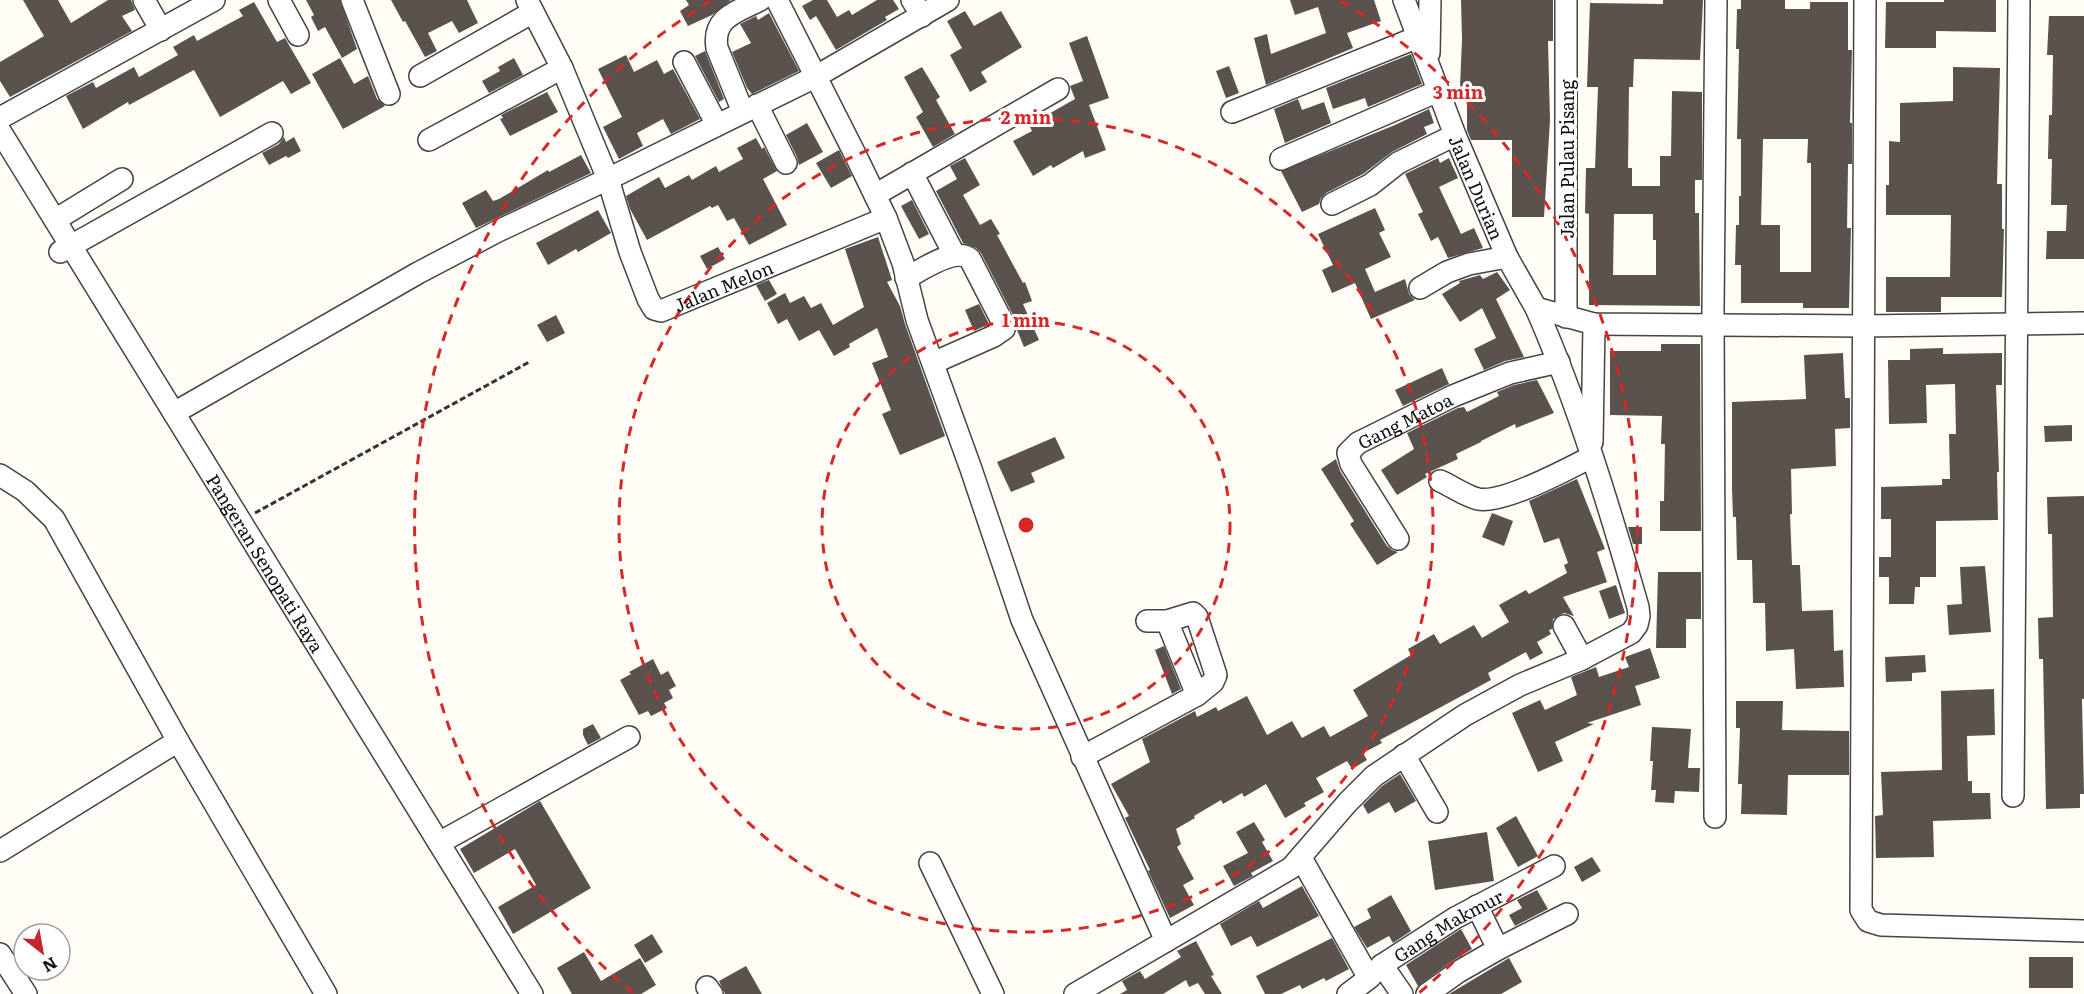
<svg xmlns="http://www.w3.org/2000/svg" width="2084" height="994" viewBox="0 0 2084 994" font-family="Literata,serif">
	<style>
		.building { fill: #5a524d; fill-rule: evenodd }
		.lines { fill: none; stroke-linecap: round; stroke-linejoin: round }
		.minor-casing { stroke: #444; stroke-width: 24 }
		.path { stroke: #333; stroke-width: 3; stroke-dasharray: 6 3; stroke-linecap: butt }
		.minor { stroke: #fff; stroke-width: 21 }
		.ring { fill: none; stroke: #d62828; stroke-width: 3; stroke-dasharray: 10 8 }
		.labels { text-anchor: middle; dominant-baseline: central; stroke-width: 6; stroke-linejoin: round; paint-order: stroke }
		.street-label { font-size: 18px; fill: #111; stroke: #fff }
		.centre { fill: #d62828; stroke: #fff; stroke-width: 3 }
		.ring-label { font-size: 18px; text-anchor: middle; font-weight: bold; fill: #d62828; stroke: #fff; stroke-width: 6; stroke-linejoin: round; paint-order: stroke }
	</style>
	<rect width="100%" height="100%" fill="#fffdf5"/>
	<path class="building" d="M23,0h35l13,23 37,-23h23l4,10 -13,6 10,15 -122,66 -10,-16v-19l44,-26z
		M306,0h34l17,49 -15,9 -17,-31 -7,4 -7,-14 3,-2z
		M391,0h76l11,23 -19,10 -7,-12 -24,12 9,18 -12,6 -20,-36 -2,1z
		M686,0h45l-19,15 -24,11 -8,-15 9,-6z
		M813,0h14l10,17 12,-7 3,5 25,-15h16l6,9 -14,8 2,3 -51,30 -20,-34 -6,4 -8,-14z
		M1290,0h84l7,21 -34,12 6,15 -87,37 -12,-47 13,-4 4,20 55,-21 -8,-26 -23,8z
		M1461,0h92v41h-5l2,79 -6,97h-32v-77h-41l-4,-10v-42l-7,-1 2,-48z
		M1663,0h40l-3,60 -66,-1 -1,28h-4l-1,81h4v18h28v-30h11l1,-65 30,1v88h-7v33h4l1,93 -111,-1v-91l-4,-1 1,-45h9l3,-81h-11l3,-84 73,1zM1614,214h39v26h3v35h-43z
		M1741,0h44v9h25v-7h38v48h4l-2,73h2v41h-4l-1,64h4l-2,80h-46v-5h-62v-38h-6l1,-40h3v-29h2v-57h-4l2,-90h-3l1,-40h4zM1763,139h45l-1,24h4v109h-31v-47h-19z
		M1944,0h52v32l-60,-1v17h-51l1,-46h58z
		M254,2l23,40 8,-4 26,45 -20,11 -8,-13 -63,36 -26,-47 -65,35 -1,-3 -45,27 -17,-33 27,-14 3,6 38,-21 5,10 39,-22 -5,-8 21,-12 3,6 46,-25 -4,-6z
		M965,11l9,15 27,-15 21,36 -41,25 6,10 -17,10 -20,-37 12,-7 -15,-27z
		M769,13l30,58 -47,23 -5,-6 -15,-36 19,-9 -11,-19 16,-8 2,4z
		M2049,16h35v243h-38l1,-28h19l1,-26h-16l1,-46h-4l1,-44h3l1,-60h-6z
		M1087,36l22,62 -20,7 17,45 -21,8 -2,-7 -30,17 -2,-3 -18,11 -20,-35 19,-10 -3,-6 46,-26 -5,-13 13,-5 -14,-38z
		M705,51l19,48 -5,3 -24,-46z
		M1411,54l11,30 -54,23 -3,-9 -32,11 -7,-21z
		M626,55l8,17 23,-12 7,14 9,-5 27,50 -29,15 -8,-15 -26,14 6,13 -24,13 -16,-32 19,-10 -24,-48z
		M340,58l14,26 14,-8 9,23 8,7 -42,23 -31,-55z
		M514,58l9,17 -34,18 -7,-12 18,-10 -2,-4z
		M1229,66l10,27 -13,5 -10,-27z
		M922,67l18,30 -4,3 19,34 -22,13 -17,-30 7,-5 -19,-35z
		M1953,67l47,1 -3,116h5v45h2l-2,68h-61v15h-55v-35h64l1,-62h-65v-30h3v-44l11,1v-39l53,-2z
		M547,92l11,20 -48,24 -10,-17 3,-1 -2,-3z
		M1298,99l4,11 22,-8 7,21 -46,20 -11,-34z
		M1429,109l5,14 -10,4 3,7 -35,18 -29,22 -37,19 -5,5 -2,6 -17,8 -21,-41 114,-46z
		M807,123l16,29 -24,13 -2,-8 -11,-22z
		M284,137l2,5 8,-5 7,14 -13,7 -2,-2 -17,9 -7,-12 17,-9z
		M756,138l6,11 2,-2 13,24 -14,8 24,46 -38,20 -15,-27 -7,3 -9,-16 -6,3 -2,-2 -63,34 -17,-31 -4,-13 33,-19 6,11 24,-13 3,5 24,-14 3,6 24,-13 -6,-11z
		M839,150l13,26 -21,12 -15,-25z
		M581,155l10,18 -115,55 -14,-25 24,-13 7,11 6,-2 49,-29 1,2z
		M965,158l15,27 -17,10 17,30 11,-6 9,15 -3,1 26,48 2,-1 7,19 -9,3 16,36 -15,7 -7,-17 -2,-11 -34,-66 -5,-5 -13,-5 -27,-52 21,-12 -7,-13z
		M1438,158l2,5 9,-5 9,20 -19,9 22,47 13,-6 9,20 -35,10 -10,-21 -7,4 -13,-27 5,-2 -18,-38z
		M912,200l17,34 -10,5 -18,-33z
		M1375,208l10,22 -6,3 12,24 -26,12 10,23 30,-13 4,15 6,6 -44,19 -16,-36 -23,10 -10,-23 11,-5 -15,-31z
		M598,210l13,23 -33,19 -2,-3 -28,16 -12,-22z
		M878,237l14,43 -5,2 13,24 5,18 40,112 -45,19 -18,-41 9,-4 -19,-47 16,-6 -11,-29 -28,16 1,3 -16,9 -15,-26 -20,11 -12,-22 -9,5 -11,-21 18,-10 5,10 14,-7 7,12 10,-5 12,22 31,-18 -19,-58z
		M718,247l7,12 -18,10 -7,-13z
		M1497,272l13,18 -14,9 28,58 -19,4 -21,9 -10,-21 22,-11 -14,-30 -22,14 -18,-28 18,-11 -1,-2 21,-6 3,4z
		M769,280l8,14 -12,7 -9,-16z
		M979,304l10,20 -15,7 -9,-21z
		M556,315l9,18 -18,9 -10,-17z
		M1661,344h39l1,187h-41v-30h4l1,-57h-4l1,-28 -52,-1v-64h51z
		M1943,348v6l59,-1v32h-6l3,87h-2l1,48 -62,1v56h-16v10h-5l-1,17h-25v-27h-10v-20h12v-38h-10v-32l61,-2v-6h8l-1,-45h7l-1,-50 -29,1 1,38 -38,1 -1,-64h22v-11z
		M1843,353l2,45h5v30l-15,1 1,37 -45,3 1,45h-2l2,51h8l2,46 31,-1 1,41 9,-1 1,37 -48,2 -2,-40 -28,2 -1,-48h-12l-1,-43h-15l-1,-43h-3l-1,-28v-87l74,-3 -2,-44z
		M1442,368l7,16 -46,22 -8,-16z
		M1537,380l17,33 -38,15 -1,-4 -34,17v1l-25,12 2,5 -33,15 2,3 -30,18 -16,-25 33,-21 -7,-16 51,-25 6,-1 3,5 32,-16 -2,-4 17,-7z
		M2072,425v16l-27,1 -1,-16z
		M1055,437l10,21 -34,15 4,9 -24,10 -14,-30z
		M1336,459l4,12 47,75 5,4 6,2 -21,13 -27,-41 4,-3 -33,-52z
		M1577,479l28,70 -8,3 10,30 -44,15 11,19 -10,-3 -11,6 -1,10 -3,1 2,4 -14,8 6,11 -13,7 -4,-8 -38,21 3,7 -111,60 2,3 -19,10 4,7 -15,9 -5,-8 -31,17 8,14 -20,11 2,3 -21,12 -19,-34 -22,13 -2,-4 -19,11 -2,-4 -27,16 1,2 -19,11 5,15 -4,3 17,32 -11,6 11,20 -24,13 -22,-47 2,-1 -25,-52 4,-2 -18,-32 39,-22 -8,-23 53,-28 2,6 19,-10 2,4 29,-15 20,39 25,-14 10,17 22,-12 6,11 38,-21 -15,-26 58,-35 -3,-6 26,-15 6,10 34,-19 8,13 27,-16 -10,-17 27,-15 3,4 38,-21 -3,-8 4,-2 -9,-25 -15,5 -15,-42z
		M2084,496v203h-2l2,95h-4v14l-34,1 -3,-150h-4l-1,-41 15,-1 -1,-83h-4l-1,-37z
		M1492,513l21,8 -9,25 -22,-9z
		M1628,527h14v17h-9z
		M1985,566l6,66 -42,3 -2,-30 15,-1 -2,-37z
		M1658,572h43v47h-15v29h-30z
		M1616,585l9,28 -16,6 -10,-28z
		M1164,646l17,43 -9,5 -17,-44z
		M1650,648l10,30 -25,8 6,19 -54,18 7,1 -39,18 8,19 -25,11 -26,-59 28,-13 5,10 32,-15 -6,-18 25,-10 3,10 30,-10 -4,-10z
		M1925,655l1,17 -14,1v8l-26,1 -1,-25z
		M653,659l8,16 7,-4 8,15 -7,4 4,8 -9,5 3,5 -16,8 -3,-5 -9,4 -19,-35 11,-6 -2,-2z
		M1994,689l1,46 -28,1 1,45h4v12h18l1,26 -58,2 1,36 -58,1 -1,-42 8,-1 -2,-43 61,-2 -1,-79z
		M1736,701h47l-1,29 67,1v44h-61l-1,40 -46,-1 1,-30h-4l2,-56h-4z
		M593,724l8,14 -13,7 -5,-10v-6z
		M1652,727l39,2 -3,39h12l-1,24 -24,-1 -1,12 -19,-1 1,-12h-5l2,-29h-3z
		M1400,774l16,27 -21,12 -6,-11 -21,12 -5,-9 19,-19z
		M540,801l51,87 -78,46 -15,-27 38,-22 -21,-36 -41,24 -14,-24z
		M1516,816l22,40 -20,11 -22,-39z
		M1254,822l11,18 -3,2 11,19 -22,12 2,3 -19,10 -11,-20 25,-13 -12,-21z
		M1487,832l7,49 -59,9 -7,-49z
		M1592,857l9,14 -19,11 -8,-15z
		M1302,886l17,30 -62,31 -6,-11 -20,10 -11,-22 39,-23 4,7z
		M1537,890l11,19 -33,17 -6,-11 13,-7 -5,-8z
		M1391,895l20,36 -18,12 -4,-7 -22,12 -13,-21 17,-9 -4,-9z
		M1461,929l11,20 -21,13 -33,24 -12,-21z
		M652,934l11,18 -18,11 -11,-18z
		M1332,938l17,31 -23,12 -2,-3 -22,11 -2,-4 -19,9h-16l-9,-18z
		M1196,941l18,34 -3,1 11,18h-17l-7,-11 -9,4 -3,-7 -23,14h-43l7,-4 -5,-9 18,-10 5,8 36,-22 -4,-6z
		M584,952l17,29 39,-23 16,27 -15,9h-69l-15,-26z
		M2029,957h44v31h-44z
		M1509,958l13,24 -21,12h-52z
		M746,966l16,28h-37l-6,-13z"/>
	<g class="lines">
		<defs>
			<g id="minor">
				<path d="M144,0l17,30"/>
				<path d="M279,0l19,35"/>
				<path d="M352,0l37,94"/>
				<path d="M527,0l35,68 46,111 207,-102 133,-77"/>
				<path d="M777,0l78,154 31,64 17,45 14,57 54,149 51,151 144,321"/>
				<path d="M912,0l10,16"/>
				<path id="s1" d="M1404,0l51,135 52,122 29,51 58,16 268,2 222,-3"/>
				<path d="M1865,0l-4,910 7,11 13,4 203,6"/>
				<path d="M1429,53l1,-53"/>
				<path d="M684,62l33,63"/>
				<path d="M420,76l113,-64"/>
				<path d="M757,105l29,58"/>
				<path d="M743,112l-26,-64c-5,-31 20,-36 43,-48"/>
				<path d="M1232,112l186,-75"/>
				<path d="M0,118l214,-118"/>
				<path id="s2" d="M0,131l532,863"/>
				<path d="M429,140l133,-72"/>
				<path d="M1281,159l157,-68"/>
				<path d="M912,173l42,81"/>
				<path d="M875,195l183,-106"/>
				<path d="M1332,204l38,-19 28,-22 57,-28"/>
				<path d="M55,220l67,-41"/>
				<path d="M60,252l212,-119"/>
				<path d="M906,278c16,-8 49,-32 64,-19l34,66v4l-10,7 -61,27"/>
				<path d="M1420,288l27,-16 22,-8 38,-7"/>
				<path d="M1566,317v-317"/>
				<path id="s3" d="M174,413l244,-140 80,-42 110,-52 22,73 18,47 6,10 7,2 225,-93"/>
				<path d="M1592,442l2,-118"/>
				<path d="M0,475l25,16 29,28 124,222 148,253"/>
				<path d="M1440,481c12,5 25,15 38,18 25,5 90,-30 113,-42"/>
				<path id="s4" d="M1398,539l-47,-75 -3,-11 10,-10 95,-47 57,-23 49,-11"/>
				<path d="M1147,621h20l26,-8 4,4 19,58 -3,7 -16,13"/>
				<path d="M1564,626l18,33"/>
				<path d="M1404,755l33,57"/>
				<path d="M1082,757l115,-62 -30,-74"/>
				<path d="M2013,796l6,-796"/>
				<path d="M1715,817l-2,-507 3,-310"/>
				<path d="M439,843l190,-106"/>
				<path d="M0,851l178,-110"/>
				<path d="M1301,858l68,120"/>
				<path d="M930,863l63,131"/>
				<path d="M1477,906l21,43"/>
				<path d="M0,954l26,40"/>
				<path d="M1382,965l20,29"/>
				<path d="M707,987l5,7"/>
				<path d="M1075,994l216,-126 57,-66 26,-26 91,-61 55,-30 62,-26 49,-26 6,-8 2,-9 -1,-9c-29,-101 -60,-203 -102,-299"/>
				<path id="s5" d="M1348,994l21,-16 13,-13 73,-47 99,-52"/>
				<path d="M1427,994l31,-22 40,-23 69,-35"/>
			</g>
		</defs>
		<use href="#minor" class="minor-casing"/>
		<path class="path" d="M255,513l276,-152"/>
		<use href="#minor" class="minor"/>
	</g>
	<g class="ring">
		<circle cx="1026" cy="525" r="204"/>
		<circle cx="1026" cy="525" r="407"/>
		<path d="M633 993A611 611 0 0 1 711 1M1341 1A611 611 0 0 1 1419 993"/>
	</g>
	<g class="labels">
		<g class="street-label">
			<text transform="translate(1566 159) rotate(-90)">Jalan Pulau Pisang</text>
			<text stroke="none"><textPath href="#s1" startOffset="201">Jalan Durian</textPath></text>
			<text stroke="none"><textPath href="#s3" startOffset="706">Jalan Melon</textPath></text>
			<text stroke="none"><textPath href="#s4" startOffset="166">Gang Matoa</textPath></text>
			<text stroke="none"><textPath href="#s2" startOffset="507">Pangeran Senopati Raya</textPath></text>
			<text stroke="none"><textPath href="#s5" startOffset="122">Gang Makmur</textPath></text>
		</g>
	</g>
	<circle cx="1026" cy="525" r="9" class="centre"/>
	<g class="ring-label">
		<text x="1458" y="99">3 min</text>
		<text x="1026" y="124">2 min</text>
		<text x="1026" y="327">1 min</text>
	</g>
	<g transform="translate(42 952) rotate(149)"><circle r="28" fill="#ffffff" stroke="#a0a0a0" stroke-width="1.5"/>
	<path d="M0-4.5L10 22L0 15L-10 22Z" fill="#c4262e"/>
	<text y="-9" font-size="16" font-weight="bold" text-anchor="middle" fill="#111111">N</text>
	</g>
</svg>
